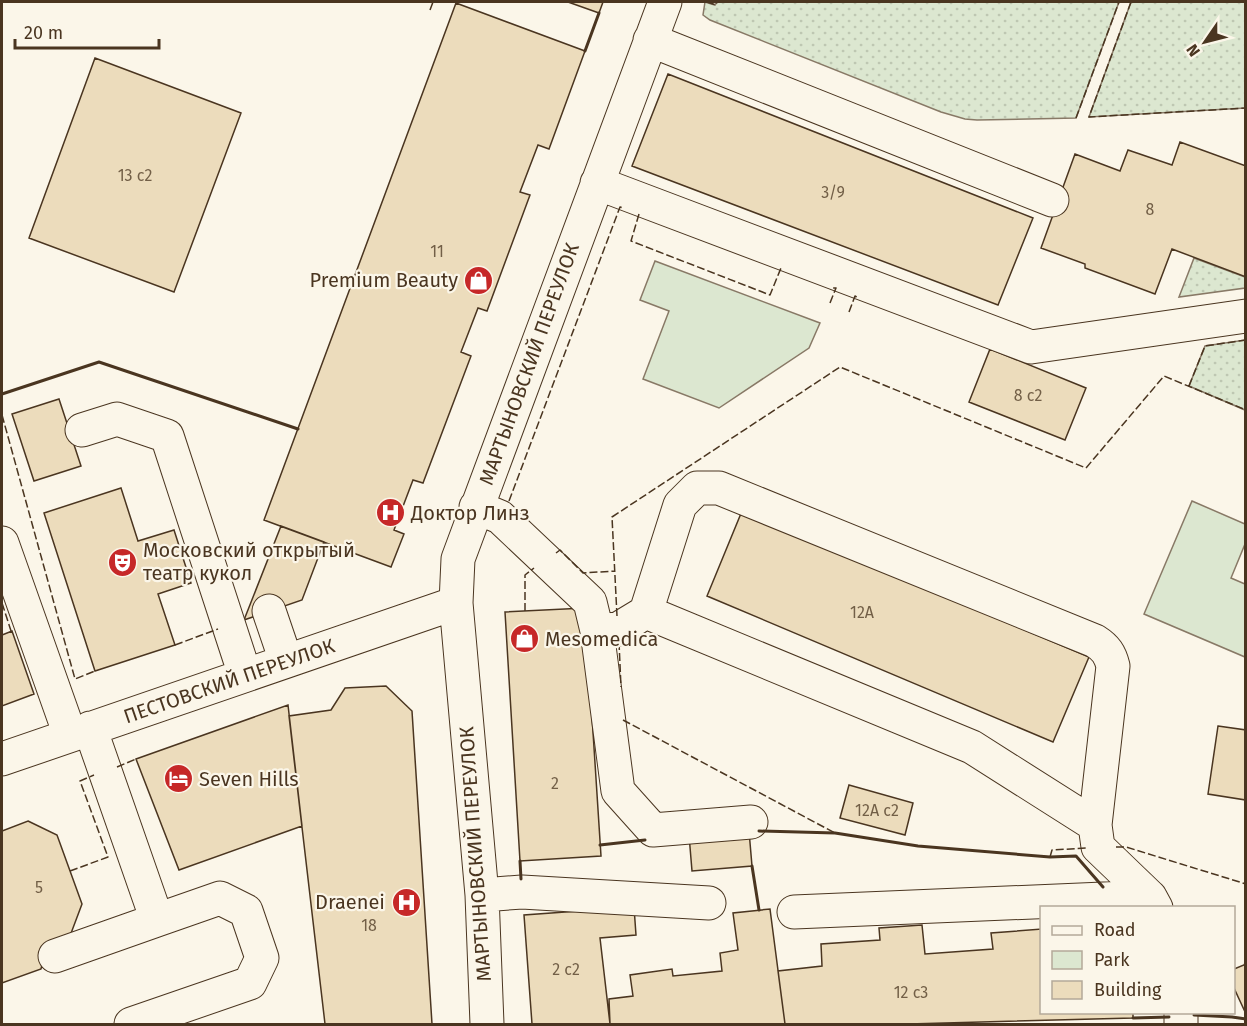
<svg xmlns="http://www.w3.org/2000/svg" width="1247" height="1026" viewBox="0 0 1247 1026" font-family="'Fira Sans',sans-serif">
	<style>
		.grass { fill: url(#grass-dots); stroke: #887966; stroke-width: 1.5 }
		.park { fill: #dce7d0; stroke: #887966; stroke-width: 1.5 }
		.building { fill: #ecdcbc; stroke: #4a3520; stroke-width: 1.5 }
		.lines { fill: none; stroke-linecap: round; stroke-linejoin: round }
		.minor-casing { stroke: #4a3520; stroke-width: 35 }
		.minor { stroke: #fbf6e9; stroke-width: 33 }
		.fence { stroke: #4a3520; stroke-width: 1.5; stroke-dasharray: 8 3; stroke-linecap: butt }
		.wall { stroke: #4a3520; stroke-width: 3 }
		.labels { text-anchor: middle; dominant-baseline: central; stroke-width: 4.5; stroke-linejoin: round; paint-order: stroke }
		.number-label { font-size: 16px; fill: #725f47 }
		.poi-label { font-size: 20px; fill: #4a3520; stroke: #fbf6e9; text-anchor: start }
		.street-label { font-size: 20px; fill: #4a3520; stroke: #fbf6e9 }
	</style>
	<defs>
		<pattern id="grass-dots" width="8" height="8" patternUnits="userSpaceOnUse" patternTransform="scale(1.5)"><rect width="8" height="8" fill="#dce7d0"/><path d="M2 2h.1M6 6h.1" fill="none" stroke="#bec7b2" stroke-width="1.8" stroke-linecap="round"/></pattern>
	</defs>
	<rect width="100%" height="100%" fill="#fbf6e9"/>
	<path class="grass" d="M705,2l10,3 2,-3h402l-43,116 -99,2 -12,-1 -24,-7 -231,-92 -7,-5z
		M1131,2h114v106l-156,9z
		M1194,258l51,19v11l-66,9z
		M1245,340v70l-56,-24 16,-40z"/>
	<path class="park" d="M655,261l165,62 -11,25 -90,60 -76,-29 26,-68 -29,-11z
		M1192,501l53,23v20l-14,34 14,6v73l-101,-43z"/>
	<path class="building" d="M568,2h35l-4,11z
		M456,3l129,48 -36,98 -11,-4 -18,47 10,3 -43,116 -9,-3 -17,44 10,4 -48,127 -10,-3 -19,50 10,4 -13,33 -127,-47z
		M95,58l146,55 -67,179 -145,-54z
		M668,74l365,144 -35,87 -366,-139z
		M1180,142l66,24v111l-74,-28 -17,45 -70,-26v-4l-44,-16 34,-94 45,17 8,-21 44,15z
		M990,349l96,39 -21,52 -96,-38z
		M59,399l22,67 -47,15 -22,-67z
		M121,488l17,53 36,-11 17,53 -33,11 17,51 -80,26 -51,-158z
		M742,511l347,146 -36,85 -346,-146z
		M281,526l43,16 -22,58 -58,20z
		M585,608l16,248 -81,5 -15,-249z
		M12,631l22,63 -32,12v-71z
		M386,686l26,25 20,313h-109h2l-36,-308 42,-6 14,-22z
		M288,705l14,121 -123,44 -43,-111z
		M1218,726l28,4v70l-38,-6z
		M849,785l64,18 -8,32 -65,-17z
		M28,821l29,14 25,69 -12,32 -23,9 -6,24 -39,14v-152z
		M749,831l3,35 -60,5 -3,-36z
		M634,907l2,28 -36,3 10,86h-78l-8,-109z
		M770,909l15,115h-175l-1,-25 24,-3 -3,-21 42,-6 1,7 49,-5 -2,-18 18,-3 -5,-37z
		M922,925l3,29 68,-5 -2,-16 51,-4v83h91v6l-225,6h-123l-7,-53 44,-5 -1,-22 59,-4 -1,-12z
		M1246,961v53l-12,-26v-19l10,-4z"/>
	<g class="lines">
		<defs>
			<path id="minor" d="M650,40l402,160
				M597,183l434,164 215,-31
				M82,430l35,-11 50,17 78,239
				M476,507l24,10 90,85 7,29 21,160 35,39 98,-8
				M2,543l68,192
				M269,611l17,50
				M597,631l21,-2 28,-17 34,-107 17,-17h22l376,153c11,7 15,13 18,25l-18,159 -123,-78 -326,-135
				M90,728l67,192 63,-22 26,13 16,47 -12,25 -119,41
				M2,759l454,-156
				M1095,825l3,22 52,50 6,11
				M482,895l40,-3 187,11
				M794,912l356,-15
				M55,956l102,-36
				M487,1024l-5,-129 -26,-292 2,-44 207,-557
				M1181,1024v-12"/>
		</defs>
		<use href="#minor" class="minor-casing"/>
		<use href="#minor" class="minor"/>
		<path class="fence" d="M707,2l9,3 1,-3
			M1131,2l-42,115 157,-9
			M430,10l3,-8
			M1076,118l43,-116
			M639,214l-8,27 139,54 11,-27 2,1
			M830,303l6,-15h-3
			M849,312l6,-16 2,1
			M1189,386l16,-40 41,-6
			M2,415l73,264 20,-8
			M509,501l111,-294 3,1
			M556,553l4,-3 23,23 32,-2
			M2,603l10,31
			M525,611v-36l9,-7
			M617,616l-5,-99 228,-150 246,101 78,-92 82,34
			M619,642l2,45
			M175,645l43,-16
			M623,720l212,113
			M117,767l19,-8
			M1116,847h10l120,37
			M1050,857l2,-7 34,-2
			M70,871l38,-14 -28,-76 14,-6"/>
		<path class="wall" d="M585,51l14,-38
			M2,394l97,-32 199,67
			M759,831l76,2 83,13 132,11 26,-1 27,31
			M600,845l45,-5
			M520,861l1,18
			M752,866l7,44
			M1194,1015l38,2 14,2
			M1133,1018l36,-1"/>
	</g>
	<defs>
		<symbol id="shop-disc" viewBox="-11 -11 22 22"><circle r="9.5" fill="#c62828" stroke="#fbf6e9"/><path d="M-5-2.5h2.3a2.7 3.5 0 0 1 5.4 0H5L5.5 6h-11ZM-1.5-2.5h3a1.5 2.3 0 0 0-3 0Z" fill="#fff"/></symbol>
		<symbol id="hospital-disc" viewBox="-11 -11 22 22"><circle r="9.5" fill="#c62828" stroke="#fbf6e9"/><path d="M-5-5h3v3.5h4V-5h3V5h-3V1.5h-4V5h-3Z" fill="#fff"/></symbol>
		<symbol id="theatre-disc" viewBox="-11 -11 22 22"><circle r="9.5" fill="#c62828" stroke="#fbf6e9"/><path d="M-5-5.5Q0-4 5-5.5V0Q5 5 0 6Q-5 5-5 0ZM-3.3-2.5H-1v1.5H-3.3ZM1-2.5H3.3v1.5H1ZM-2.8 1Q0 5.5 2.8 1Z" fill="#fff"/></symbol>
		<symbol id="hotel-disc" viewBox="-11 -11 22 22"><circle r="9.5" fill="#c62828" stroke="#fbf6e9"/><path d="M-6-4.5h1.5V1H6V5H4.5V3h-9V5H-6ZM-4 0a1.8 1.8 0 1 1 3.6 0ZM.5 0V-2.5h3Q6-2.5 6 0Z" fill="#fff"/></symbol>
	</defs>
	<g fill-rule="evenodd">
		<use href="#shop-disc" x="462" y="264" width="33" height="33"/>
		<use href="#hospital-disc" x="374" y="496" width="33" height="33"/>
		<use href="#theatre-disc" x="106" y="546" width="33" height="33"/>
		<use href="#shop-disc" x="508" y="622" width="33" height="33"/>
		<use href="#hotel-disc" x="162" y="762" width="33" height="33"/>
		<use href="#hospital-disc" x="390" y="886" width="33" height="33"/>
	</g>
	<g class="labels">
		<g class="number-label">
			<text x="135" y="175">13 c2</text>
			<text x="833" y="192">3/9</text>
			<text x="1150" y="209">8</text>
			<text x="437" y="251">11</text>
			<text x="1028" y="395">8 с2</text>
			<text x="862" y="612">12А</text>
			<text x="555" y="783">2</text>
			<text x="877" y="810">12А с2</text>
			<text x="39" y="887">5</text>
			<text x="369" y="925">18</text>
			<text x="566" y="969">2 с2</text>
			<text x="911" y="992">12 с3</text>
		</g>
		<g class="poi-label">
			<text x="458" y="280" text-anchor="end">Premium Beauty</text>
			<text x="411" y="513">Доктор Линз</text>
			<text x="143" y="550">Московский открытый<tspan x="143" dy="23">театр кукол</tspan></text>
			<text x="545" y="639">Mesomedica</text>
			<text x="199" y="779">Seven Hills</text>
			<text x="385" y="902" text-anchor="end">Draenei</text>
		</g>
		<g class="street-label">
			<text transform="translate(529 364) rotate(-70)">МАРТЫНОВСКИЙ ПЕРЕУЛОК</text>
			<text transform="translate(229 681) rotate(-19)">ПЕСТОВСКИЙ ПЕРЕУЛОК</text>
			<text transform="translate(475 854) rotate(-94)">МАРТЫНОВСКИЙ ПЕРЕУЛОК</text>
		</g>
	</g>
	<rect width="1247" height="1026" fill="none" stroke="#4a3520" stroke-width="6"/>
	<rect x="1040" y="906" width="195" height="108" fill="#fbf6e9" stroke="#b4a999" stroke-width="1.5"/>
	<rect x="1052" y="926" width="30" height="9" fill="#fbf6e9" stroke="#b4a999" stroke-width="1.5"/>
	<text x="1094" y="936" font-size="18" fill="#4a3520">Road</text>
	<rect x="1052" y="951" width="30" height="18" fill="#dce7d0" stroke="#b4a999" stroke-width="1.5"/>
	<text x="1094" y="966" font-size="18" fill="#4a3520">Park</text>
	<rect x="1052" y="981" width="30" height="18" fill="#ecdcbc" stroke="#b4a999" stroke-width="1.5"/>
	<text x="1094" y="996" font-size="18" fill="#4a3520">Building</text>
	<g transform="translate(1205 42) rotate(235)" stroke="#fbf6e9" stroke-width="4.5" paint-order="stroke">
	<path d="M0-4.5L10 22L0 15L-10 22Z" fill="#4a3520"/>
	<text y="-9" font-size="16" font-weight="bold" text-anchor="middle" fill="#4a3520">N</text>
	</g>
	<path d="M15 39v9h144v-9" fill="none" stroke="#4a3520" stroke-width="3"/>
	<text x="24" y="39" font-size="18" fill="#4a3520" stroke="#fbf6e9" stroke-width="4.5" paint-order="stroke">20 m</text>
</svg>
